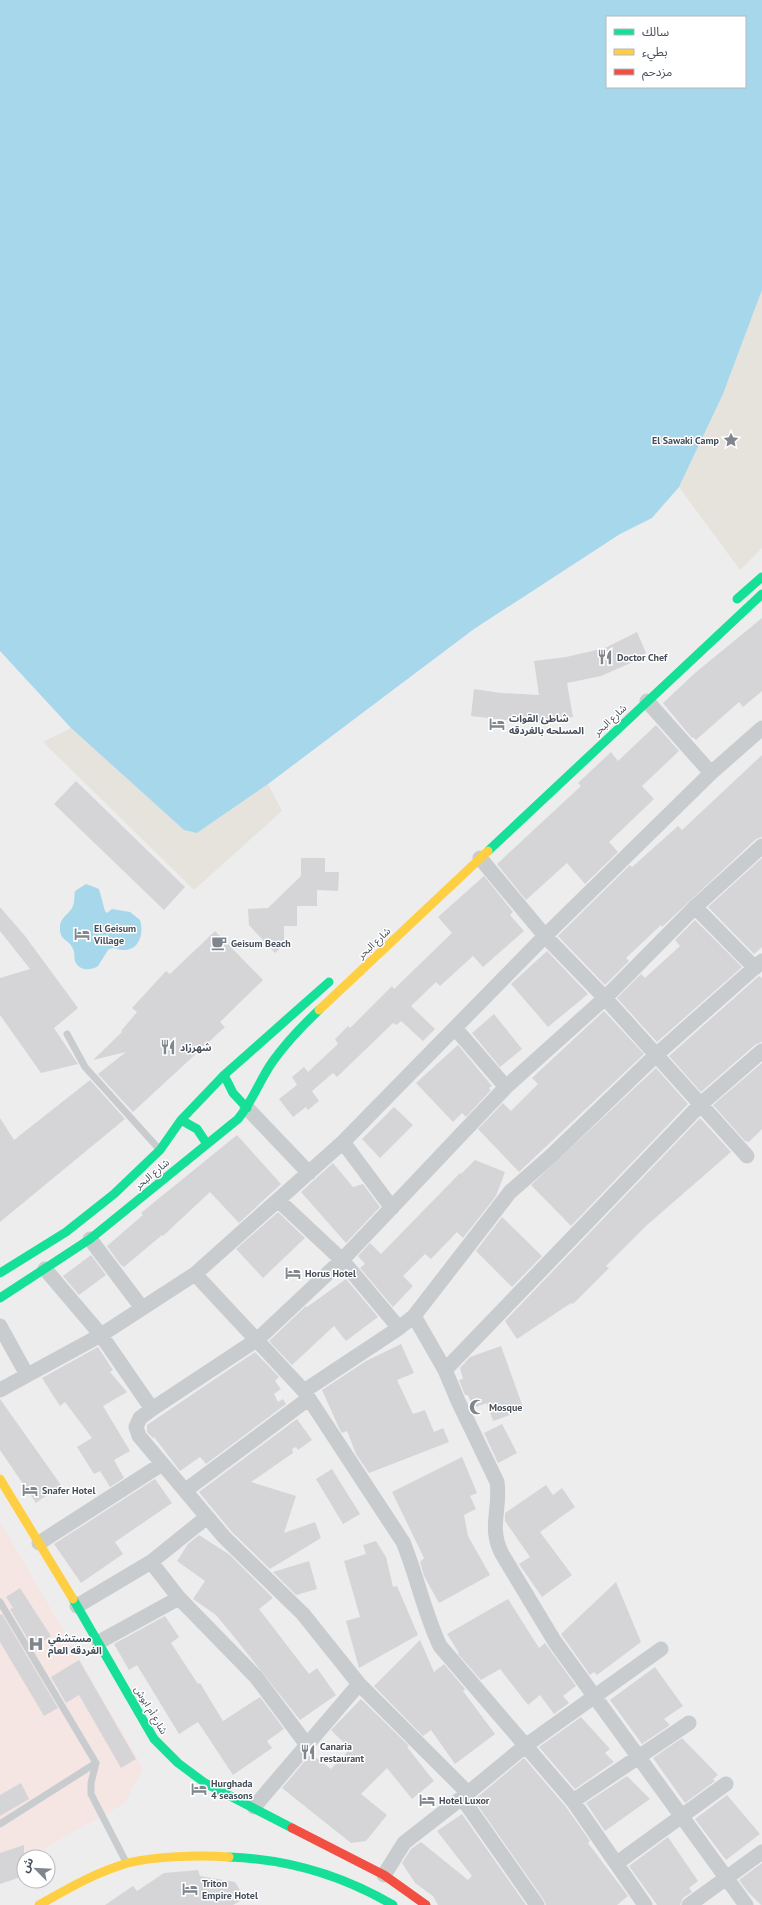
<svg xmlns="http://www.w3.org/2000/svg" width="762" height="1905" viewBox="0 0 762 1905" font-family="'PT Sans','Noto Sans Arabic',sans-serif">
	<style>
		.medical { fill: #f5e6e4 }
		.sand { fill: #e6e3dc }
		.water { fill: #a7d7eb; fill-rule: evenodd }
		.building { fill: #d5d5d7 }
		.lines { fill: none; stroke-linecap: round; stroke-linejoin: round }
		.lane { stroke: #c9ccce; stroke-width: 7 }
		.street { stroke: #c9ccce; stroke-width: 15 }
		.fast { stroke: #16e098; stroke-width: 9 }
		.slow { stroke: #ffcf43; stroke-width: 9 }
		.jam { stroke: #f24e42; stroke-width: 9 }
		.labels { text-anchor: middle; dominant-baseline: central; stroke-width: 3; stroke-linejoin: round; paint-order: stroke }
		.poi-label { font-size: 10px; font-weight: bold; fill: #454e5a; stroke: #fff; text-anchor: start }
		.street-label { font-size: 10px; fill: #454e5a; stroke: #fff }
	</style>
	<rect width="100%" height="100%" fill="#eeeded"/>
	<path class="medical" d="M0,1521l143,247 -18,35 -96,54h-5l-24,17z"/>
	<path class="sand" d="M762,290v258l-22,22 -61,-83 44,-93z
		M71,728l113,102 13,3 71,-49 14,27 -88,79 -151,-148z"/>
	<path class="water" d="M0,0h762v290l-39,104 -44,93 -27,31 -32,16 -146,95 -206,155 -71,49 -13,-3 -113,-102 -71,-77zM607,17h138v70h-138z
		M86,884l13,5 6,22 2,2 5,-4 18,3 10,8c4,12 0,30 -16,30 -7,0 -10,-4 -16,0l-10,16c-8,5 -19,5 -23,-5 -1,-4 0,-9 -2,-12 -4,-11 -14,-7 -13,-23 1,-10 10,-12 13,-20 2,-5 1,-10 2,-15z"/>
	<path class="building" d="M762,618v73l-19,16 -4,-5 -43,38 -3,-3 -1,1 -29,-35 32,-30z
		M637,632l9,21 -13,9 -32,14 -34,7 6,34 -22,4 -29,1 -51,-6 3,-27 27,4 38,2 -5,-34 32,-4 39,-9z
		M656,725l23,26 -37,35 12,13 -45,43 9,10 -33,32 -18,-21 -41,37 -29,-36 84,-78 -3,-3 33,-31 7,9z
		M762,755v82l-6,2 -94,88 -1,-2 -35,33 3,3 -24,24 -47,-49 72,-71 2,2 46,-41 4,4z
		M76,781l109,106 -21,23 -110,-106z
		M301,858h24v14h14l-1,19 -21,-1v16h-20v20h-13v19l-9,8 -26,-28 -1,-16 20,-1 33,-32z
		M762,858v89l-8,7 -46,-47z
		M484,876l29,36 -3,3 14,16 -41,36 -10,-11 -33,30 -4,-4 -25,24 24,23 -12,12 -22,-20 -4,4 -4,-2 -56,54 -4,-4 -21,18 7,10 -11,9 -2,-3 -13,10 -14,-18 18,-14 -5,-8 12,-10 4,5 30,-28 -3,-5 13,-13 2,2 42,-42 2,3 58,-56 -14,-16z
		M0,907l25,29 53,72 -24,20 24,36 -37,9 -41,-58v-37l30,-9 -30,-38z
		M695,920l47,47 -85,75 -40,-44 24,-24 4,4 35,-32 -5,-6z
		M215,931l48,49 -43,42 5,5 -92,85 -35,-38 28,-22 -33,8 29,-28 -1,-1 16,-19 -5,-4 34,-37 4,3z
		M547,951l41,43 -40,33 -37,-43z
		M759,976l3,2v64l-6,2 -55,48 -32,-36z
		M604,1011l40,43 -125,118 -41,-43 25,-26 8,8 27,-27 -6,-6z
		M494,1014l28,35 -22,18 -28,-34z
		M458,1045l34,41 -3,2 2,2 -25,27 -4,-4 -9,9 -37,-39z
		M762,1063v66l-13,13 -4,-1 -32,-36z
		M656,1068l32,36 -117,122 -40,-41z
		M90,1080l35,39 -125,103v-104l14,22z
		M394,1107l19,18 -33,33 -18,-19z
		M700,1118l31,34 -85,74 -40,40 3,2 -36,36 -2,-1 -54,36 -12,-18z
		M237,1135l44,49 -42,39 -29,-31 -47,44 -1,-1 -38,32 -4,-3 -13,-18 36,-31 -2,-2 6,-5z
		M475,1160l30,12 -9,24 -33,42 -6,-6 -26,27 -6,-5 -22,22 10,10 -20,21 -33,-39 5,-4 -7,-8 12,-13 11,11 79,-81 1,1z
		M333,1163l20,24 10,-3 17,23 -34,36 -45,-51z
		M278,1212l27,26 -42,40 -27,-29z
		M502,1217l40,39 -30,31 -36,-36z
		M91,1255l15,20 -27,20 -16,-19z
		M346,1279l32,38 -32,24 -12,-15 -42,39 -23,-24 37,-35 1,1z
		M401,1344l13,29 -17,7 16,34 12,-4 9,22 9,-4 6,14 -80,31 -13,-19 -9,-23 -5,2 -3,-5 -17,-38 44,-29z
		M501,1346l23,64 -31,11 -6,-18 -14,5 -5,-13h-3l-6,-15 4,-1 -3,-11 10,-11z
		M98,1347l15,23 -3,2 17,20 -24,14 27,45 -16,9 10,18 -14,9 -10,-16 -6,3 -17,-27 15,-9 -27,-36 -5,4 -18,-28z
		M255,1352l24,25 -4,4 6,8 -7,5 4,8 5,-3 3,5 -80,60 -6,-7 -20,14 -26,-34 -1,1 -6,-6v-7z
		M0,1399l61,86 -25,18 -36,-53z
		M297,1419l15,21 -14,10 -2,-3 -4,2 1,4 -42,29 45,14 -12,37 31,-11 6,16 -51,31 -39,-38 -32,-39z
		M502,1424l15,29 -19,10 -14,-30z
		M462,1457l15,36 -7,3 6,13 -12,6 4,21 22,39 -51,28 -15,-27 -4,-14 4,-4 -32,-66z
		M332,1469l28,45 -17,10 -27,-45z
		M155,1479l17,24 -57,39 8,12 -42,29 -27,-39z
		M546,1485l7,10 9,-7 13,19 -35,25 32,43 -30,22 -23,-33 11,-7 -25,-36v-8z
		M199,1535l31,20 43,43 -14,11 50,65 8,-6 19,27 -36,25 -69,-87 -15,-18 -23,-16 12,-18 -28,-20 11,-17z
		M376,1541l10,16 7,30 4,-1 21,49 -59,33 -13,-47 14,-4 -16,-56 22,-7 -3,-9z
		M309,1561l8,28 -21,6 -23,-23z
		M616,1582l25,60 -44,33 -3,-3 -4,3 -29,-41z
		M20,1588l31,48 -18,12 -23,-39 3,-1 -7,-11z
		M508,1599l31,49 6,-5 31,43 -13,10 6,7 -15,11 -14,-19 -12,10 -28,-36 -19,11 -23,-26 1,-1 -12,-19z
		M2,1614l56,94 -14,8 -44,-74v-27z
		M165,1616l14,21 -8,6 27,41 2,-1 23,38 37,-24 24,32 -17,12 5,7 -39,27 -35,-53 -19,12 -42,-69 -8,5 -15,-26z
		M420,1640l14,32 10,-8 21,25 -2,2 32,43 -40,30 -24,-34 -8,6 -49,-50z
		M79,1660l57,99 -15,9 -42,-73 -13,8 -15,-26z
		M655,1667l28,39 -19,13 6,6 -28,19 -32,-44z
		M361,1699l48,47 -2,1 27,34 -22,18 -25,-31 -26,26 26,21 -21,26 -15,2 -69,-55 29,-34 20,15 19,-20 -19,-19z
		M581,1717l29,32 -5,4 9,9 -39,27 -36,-42z
		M682,1738l36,37 -5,4 2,2 -30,22 -32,-45z
		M524,1758l42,49 24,34 -2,2 40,53 -11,9h-71l-2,-5 -70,-100z
		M627,1776l23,23 -45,32 -19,-28z
		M21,1783l8,16 -29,17v-21z
		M727,1795l33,39 -34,26 -31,-41z
		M462,1814l64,91h-88l-5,-9 -18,-13 -13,-20 9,-14 10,-7 47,38 4,-4 -35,-45z
		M668,1837l30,44 -9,7 3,4 -9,6 -3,7h-23l-28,-39z
		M24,1845v31l-24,8v-31z
		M762,1863v42h-1l-13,-13 -9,-12z
		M198,1870l2,6 35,6 10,16 -12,7h-128l28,-19 4,5 27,-18z"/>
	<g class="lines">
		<path class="lane" d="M67,1034l18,33 74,82
			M0,1602l96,161 -5,20v11l35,68
			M0,1824l96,-61"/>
		<path class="street" d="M647,701l64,72
			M480,858l65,78 60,62 142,158
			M695,907l60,61
			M455,1028l51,59
			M247,1108l62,65
			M343,1142l49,66
			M279,1201l63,59 57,68
			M90,1239l52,69
			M45,1269l56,66 51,74
			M195,1274l109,117 99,151c14,34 21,70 37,104l133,155 72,104
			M414,1316l31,54 13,31 39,81c4,28 -9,45 5,72l53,88 191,263
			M0,1326l27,49
			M445,1370l256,-266 61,-53
			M0,1390l101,-55 94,-61 148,-132 202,-206 166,-163 51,-45
			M304,1391l95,-63 15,-12 96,-124 41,-36 105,-101 106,-94
			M186,1490l122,-91
			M39,1543l123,-79
			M151,1562l28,36 77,79 51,68
			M77,1606l74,-44 56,-45
			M99,1642l80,-44
			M468,1793l-109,-109 -56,-70 -79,-77 -85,-101 -3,-9 4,-9 12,-9 106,-70 84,-79 164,-173 99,-89 90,-91 67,-61
			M462,1798l75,107
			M573,1801l116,-78
			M254,1807l105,-123
			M617,1863l109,-79
			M384,1875l20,-32 5,-4 59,-46 57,-47 136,-97
			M689,1905l73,-53"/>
		<path class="fast" d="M737,599l25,-22
			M488,851l274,-257
			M224,1075l9,18 14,15
			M181,1120l16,9 10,15
			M0,1273l66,-41 48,-38 46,-44 21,-30 43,-45 105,-93
			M0,1298l90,-59 148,-120c15,-18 22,-40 35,-58 13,-18 30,-36 46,-51
			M73,1599l81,140 24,24 27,20 87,45
			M229,1857c59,2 113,18 164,48"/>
		<path class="slow" d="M319,1010l169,-159
			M0,1479l73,120
			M39,1905c28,-16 57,-33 89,-42 27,-7 72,-8 101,-6"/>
		<path class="jam" d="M292,1828l92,47 42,30"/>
	</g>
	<defs>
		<symbol id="sight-bare" viewBox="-9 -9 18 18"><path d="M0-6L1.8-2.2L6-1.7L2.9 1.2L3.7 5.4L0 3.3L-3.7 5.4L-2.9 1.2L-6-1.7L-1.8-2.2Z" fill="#80868d" stroke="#fff" stroke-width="2.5" paint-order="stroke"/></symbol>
		<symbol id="restaurant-bare" viewBox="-9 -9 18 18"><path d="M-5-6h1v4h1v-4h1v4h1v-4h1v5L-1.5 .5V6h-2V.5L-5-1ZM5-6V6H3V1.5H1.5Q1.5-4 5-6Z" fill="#80868d" stroke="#fff" stroke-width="2.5" paint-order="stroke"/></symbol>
		<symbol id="hotel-bare" viewBox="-9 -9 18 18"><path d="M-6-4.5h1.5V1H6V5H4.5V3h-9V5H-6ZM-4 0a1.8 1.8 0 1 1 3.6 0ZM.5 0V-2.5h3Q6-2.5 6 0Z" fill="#80868d" stroke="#fff" stroke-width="2.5" paint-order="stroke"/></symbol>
		<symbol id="cafe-bare" viewBox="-9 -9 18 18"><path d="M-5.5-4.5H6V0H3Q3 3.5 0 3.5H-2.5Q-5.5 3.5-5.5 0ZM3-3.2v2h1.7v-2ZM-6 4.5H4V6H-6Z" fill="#80868d" stroke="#fff" stroke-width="2.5" paint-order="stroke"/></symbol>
		<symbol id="mosque-bare" viewBox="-9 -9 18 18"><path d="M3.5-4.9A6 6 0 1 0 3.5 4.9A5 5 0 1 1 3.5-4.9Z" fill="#80868d" stroke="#fff" stroke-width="2.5" paint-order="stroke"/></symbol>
		<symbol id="hospital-bare" viewBox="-9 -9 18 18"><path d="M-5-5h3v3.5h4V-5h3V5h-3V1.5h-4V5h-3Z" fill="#80868d" stroke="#fff" stroke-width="2.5" paint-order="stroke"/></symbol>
	</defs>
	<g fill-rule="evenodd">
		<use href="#sight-bare" x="720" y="429" width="22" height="22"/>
		<use href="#restaurant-bare" x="594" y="646" width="22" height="22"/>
		<use href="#hotel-bare" x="486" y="713" width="22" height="22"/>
		<use href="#hotel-bare" x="71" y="923" width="22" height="22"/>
		<use href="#cafe-bare" x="208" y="932" width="22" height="22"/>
		<use href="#restaurant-bare" x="157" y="1036" width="22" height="22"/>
		<use href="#hotel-bare" x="282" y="1262" width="22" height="22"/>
		<use href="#mosque-bare" x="466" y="1396" width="22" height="22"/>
		<use href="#hotel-bare" x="19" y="1479" width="22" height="22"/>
		<use href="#hospital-bare" x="25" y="1633" width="22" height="22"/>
		<use href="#restaurant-bare" x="297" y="1741" width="22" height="22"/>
		<use href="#hotel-bare" x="188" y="1778" width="22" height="22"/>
		<use href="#hotel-bare" x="416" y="1789" width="22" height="22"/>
		<use href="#hotel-bare" x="179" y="1878" width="22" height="22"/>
	</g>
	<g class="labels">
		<g class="poi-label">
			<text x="719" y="440" text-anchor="end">El Sawaki Camp</text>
			<text x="617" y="657">Doctor Chef</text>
			<text x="509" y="718">شاطئ القوات<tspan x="509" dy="12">المسلحه بالغردقه</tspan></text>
			<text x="94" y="928">El Geisum<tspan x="94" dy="12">Village</tspan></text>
			<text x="231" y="943">Geisum Beach</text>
			<text x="180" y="1047">شهرزاد</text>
			<text x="305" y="1273">Horus Hotel</text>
			<text x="489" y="1407">Mosque</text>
			<text x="42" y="1490">Snafer Hotel</text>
			<text x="48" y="1638">مستشفي<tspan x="48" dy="12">الغردقه العام</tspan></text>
			<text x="320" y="1746">Canaria<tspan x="320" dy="12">restaurant</tspan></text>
			<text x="211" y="1783">Hurghada<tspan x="211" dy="12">4 seasons</tspan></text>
			<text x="439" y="1800">Hotel Luxor</text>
			<text x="202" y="1883">Triton<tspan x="202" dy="12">Empire Hotel</tspan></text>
		</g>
		<g class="street-label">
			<text transform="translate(610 720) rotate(-43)">شارع البحر</text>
			<text transform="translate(374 943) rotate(-43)">شارع البحر</text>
			<text transform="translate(152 1174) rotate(-40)">شارع البحر</text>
			<text transform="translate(151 1710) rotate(59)">شارع أم ابوش</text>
		</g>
	</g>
	<rect x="606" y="16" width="140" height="72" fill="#ffffff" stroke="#b5b8bd"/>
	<rect x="614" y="29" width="20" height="6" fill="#16e098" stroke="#b5b8bd"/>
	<text x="642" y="36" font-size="12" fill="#454e5a">سالك</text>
	<rect x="614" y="49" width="20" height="6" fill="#ffcf43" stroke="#b5b8bd"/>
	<text x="642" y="56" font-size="12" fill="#454e5a">بطيء</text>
	<rect x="614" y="69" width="20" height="6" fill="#f24e42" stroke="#b5b8bd"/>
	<text x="642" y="76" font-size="12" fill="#454e5a">مزدحم</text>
	<g transform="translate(36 1869) rotate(294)"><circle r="19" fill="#ffffff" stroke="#b5b8bd"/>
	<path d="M0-3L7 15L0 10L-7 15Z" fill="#80868d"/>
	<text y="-6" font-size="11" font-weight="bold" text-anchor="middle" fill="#454e5a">ش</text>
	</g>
</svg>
